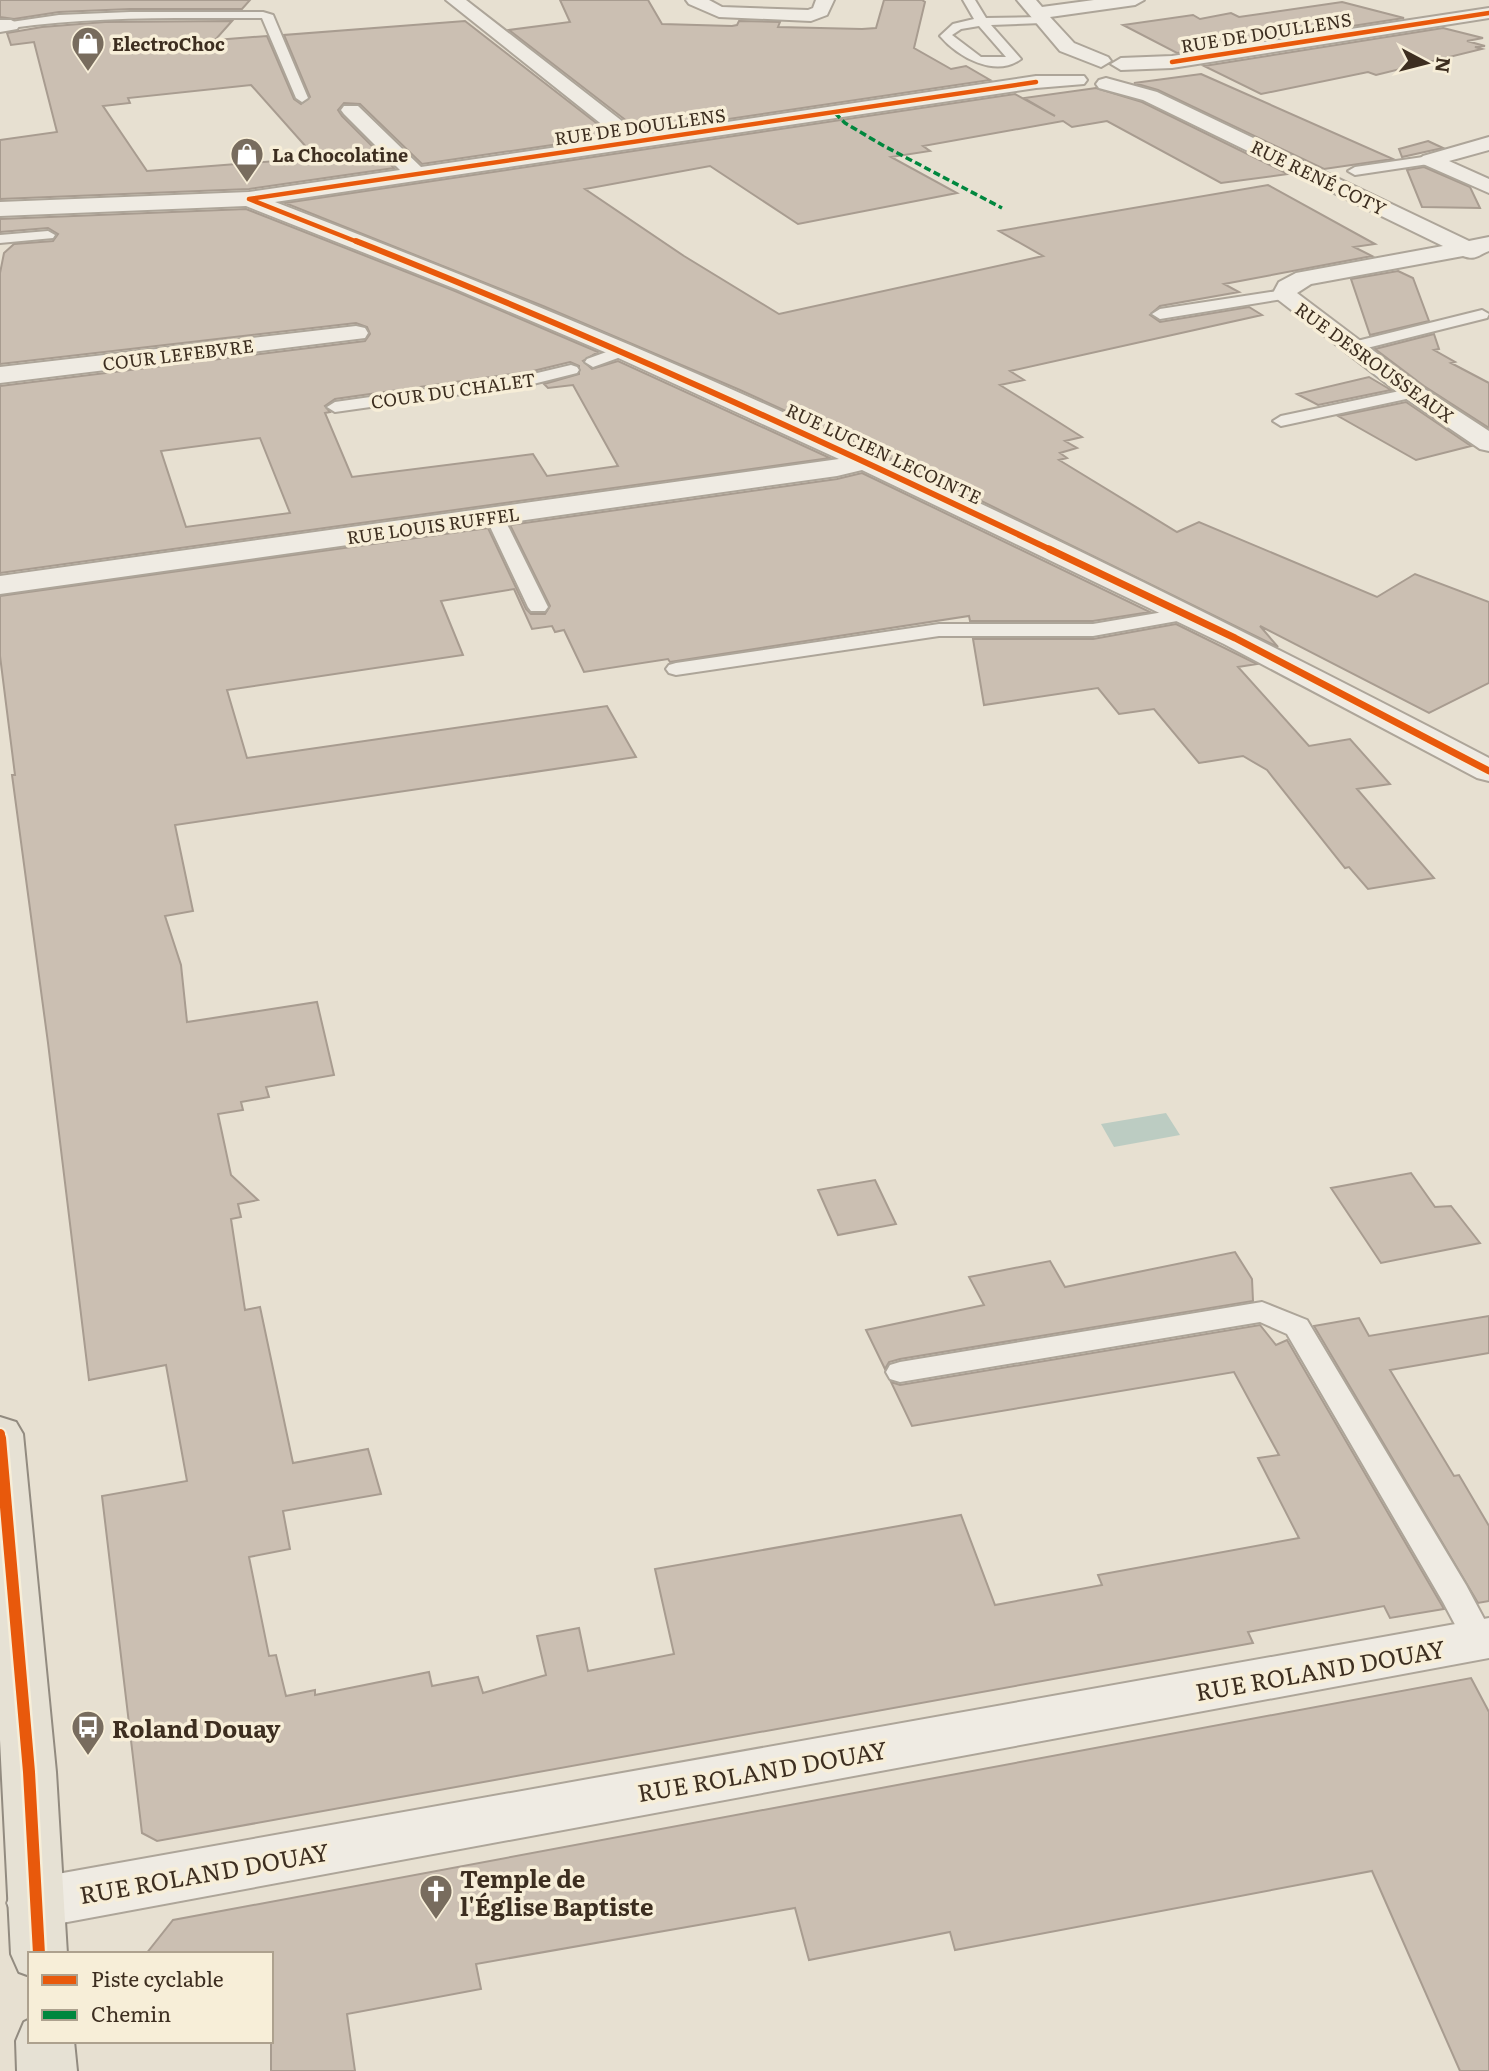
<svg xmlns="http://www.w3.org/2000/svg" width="1489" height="2071" viewBox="0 0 1489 2071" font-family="Literata,serif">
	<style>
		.water { fill: #bcccc2 }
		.building { fill: #cbbfb2; stroke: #a89c90; stroke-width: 2; fill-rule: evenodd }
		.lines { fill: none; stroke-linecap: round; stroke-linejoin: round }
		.service-casing { stroke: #ada599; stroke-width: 4 }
		.minor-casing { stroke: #ada599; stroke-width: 4 }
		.primary-casing { stroke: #928b80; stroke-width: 4 }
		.service { fill: #efebe3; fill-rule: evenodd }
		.minor { fill: #efebe3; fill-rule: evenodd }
		.primary { fill: #e6e1d4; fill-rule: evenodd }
		.quiet { stroke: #00873e; stroke-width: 3.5; stroke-dasharray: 7 3.5; stroke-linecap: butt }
		.cycleway-far4-casing { stroke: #f7eed8; stroke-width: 7 }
		.cycleway-far3-casing { stroke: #f7eed8; stroke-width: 9 }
		.cycleway-far2-casing { stroke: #f7eed8; stroke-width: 10 }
		.cycleway-far1-casing { stroke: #f7eed8; stroke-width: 14 }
		.cycleway-casing { stroke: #f7eed8; stroke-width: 17 }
		.cycleway-far4 { stroke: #e8590c; stroke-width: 4.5 }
		.cycleway-far3 { stroke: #e8590c; stroke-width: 6 }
		.cycleway-far2 { stroke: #e8590c; stroke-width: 7 }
		.cycleway-far1 { stroke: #e8590c; stroke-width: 10 }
		.cycleway { stroke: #e8590c; stroke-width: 12 }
		.labels { text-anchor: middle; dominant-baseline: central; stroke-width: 7; stroke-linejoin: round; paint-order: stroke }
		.far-street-label { font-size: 18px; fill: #3d2e20; stroke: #f7eed8 }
		.far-poi-label { font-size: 18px; font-weight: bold; fill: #3d2e20; stroke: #f7eed8; text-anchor: start }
		.near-street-label { font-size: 24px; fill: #3d2e20; stroke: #f7eed8 }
		.near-poi-label { font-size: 24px; font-weight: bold; fill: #3d2e20; stroke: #f7eed8; text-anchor: start }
	</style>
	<rect width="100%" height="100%" fill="#e7e0d1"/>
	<path class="water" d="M1166,1113l14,22 -66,12 -13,-23z"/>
	<path class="building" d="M0,0h250l-8,9h-112l-71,3 -45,7 -14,-2z
		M560,0h88l14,24 70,2 5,-1 2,-4 41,1 -2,5 84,2 14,-1 8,-28h38l3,2 -11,46 37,21 15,-3 24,14 -349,52 -132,-102 61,-8z
		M1342,2l62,16 -227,35 -54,-28 70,-10 7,4 31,-6 8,4z
		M232,21l-17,19 52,-4 27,63 7,5 9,-7 -26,-62 181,-14 148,115 -191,28 -62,-60 -16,-1 -6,7 4,6 52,52 -145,21 -249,10v-59l57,-8 -23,-90 -23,3 -4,-12 35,-6 63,-5zM251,85l65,73 -169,13 -44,-65 27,-3 -2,-5z
		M1443,28l40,10 -16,3 18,5 -10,1 7,2 -106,26 -8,-3 -107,22 -57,-28z
		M1201,74l192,85 -69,10 -166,-79 -24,-7z
		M1096,88l46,14 146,72 -67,9 -114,-62 -35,6 -9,-6 -140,25 7,5 -39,6 66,36 -159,31 -88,-58 -125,23 99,67 95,58 264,-58 -44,-25 269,-46 107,59 -21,3 18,9 -148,28 15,8 -79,14 -10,9 10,7 89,-15 13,8 -252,56 14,9 -24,5 82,52 -17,4 12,7 -17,5 7,5 -8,2 118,72 22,-10 178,75 38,-23 74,28v81l-60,30 -169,-87 18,21 -321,-158 -217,-99 -197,-84 -258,-103 730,-109 40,22 -31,-18z
		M1428,141l15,7 -41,9 -3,-8z
		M1424,167l46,20 10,21 -58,-1 -15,-37z
		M246,209l209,82 143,61 -15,9 9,8 26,-8 212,97 -830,115v-187l365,-45 5,-7 -3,-7 -11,-4 -356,41v-91l4,-20 10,-9 39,-3 5,-7 -10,-6 -48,4v-13zM570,362l9,4v8l-35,10 4,4 25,-3 45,81 -71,10 -14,-22 -181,23 -27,-64 5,-1 -5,-6 10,-7 198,-28zM260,438l30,75 -104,14 -25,-76z
		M1398,271l15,7 16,43 -59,14 -19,-56z
		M1434,334l5,15 -5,1 21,12 -4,1 38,20v45l-65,-42 -49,-37z
		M1369,377l22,13 -73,15 -21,-11z
		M1406,402l65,44 -55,14 -78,-44z
		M862,473l288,139 -57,9h-123l-1,-5 -299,46 -2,-3 -84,13 -20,-42 -9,2 -3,-6 -20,3 -18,-40 -73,12 22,54 -236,35 20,68 360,-52 29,51 -461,68 18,86 -28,5 16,49 6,57 130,-20 17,73 -68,12 3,10 -28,5 2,8 -25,4 13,61 27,25 -20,4 3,13 -10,2 14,91 15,-3 33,156 75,-14 13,45 -98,17 7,38 -41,8 20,99 7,-1 10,41 29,-6v5l114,-23 3,14 46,-9 5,16 63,-18 -9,-39 42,-8 9,43 86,-17 -19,-85 306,-54 34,90 107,-20 -4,-10 201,-37 -41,-80 21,-3 -45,-83 -322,54 -21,-44 9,3 360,-60 16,20 11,-5 157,269 -54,9 -6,-12 -136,26 5,11 -1096,198 -15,-8 -40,-337 85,-15 -21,-116 -77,15 -41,-337 -36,-268h3l-15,-119v-60l488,-68 38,81 5,5h14l5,-8 -40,-81 327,-46z
		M1176,624l81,40 -19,3 71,79 41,-7 40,45 -33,5 77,89 -66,11 -19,-22 -4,1 -78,-98 -24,-14 -44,7 -45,-54 -35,5 -21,-26 -114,17 -11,-66h120z
		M1411,1173l24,34 16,-1 29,37 -99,20 -50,-75z
		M875,1180l21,44 -58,11 -20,-45z
		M1235,1252l17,27 1,22 -353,58 -11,3 -4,7 -19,-39 118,-25 -15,-28 81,-16 15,26z
		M1489,1316v37l-99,17 64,106 5,-1 30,51v75l-11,2 -164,-277 45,-8 10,18z
		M1471,1678l18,34v359h-29l-88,-200 -417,79 -5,-18 -141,28 -14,-52 -319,56 5,25 -134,25 8,57h-84v-117h-125l27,-34z"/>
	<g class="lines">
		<defs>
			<path id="service" d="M963,0h12l11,18 56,-1 6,3 -6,3 -51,2 30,34c-26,19 -63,-2 -81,-23l13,-12 21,-5zM979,26l27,31h-25l-29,-22 9,-6z
				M130,12h133l10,3 35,83 -6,4 -6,-4 -34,-80c-84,0 -168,-2 -251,10l-6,-3 6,-3 48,-7z
				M1430,156l7,4 -2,3 -80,12 -7,-4 7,-4z
				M48,231l7,4 -2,3 -53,5v-8z
				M1284,290l8,5 -3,3 -129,21 -8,-5 8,-5z
				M1482,310l7,4 -2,4 -132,33 -8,-5 2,-3z
				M623,346l8,5 -2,3 -36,13 -8,-5 2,-3z
				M571,365l6,2 2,3 -2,3 -44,11 -198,28 -8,-5 8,-5 198,-28z
				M1414,388l6,2 2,3 -2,3 -139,30 -8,-5 8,-5z
				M494,511l9,5 45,91 -3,4h-14l-3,-4 -43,-91z
				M1187,608l7,2 3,4 -3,4 -101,18h-154l-263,39 -7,-2 -3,-4 3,-4 7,-2 263,-39h154z
				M1262,1302l45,18 159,265 23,43v22l-10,3 -11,-4 -25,-47 -156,-268 -27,-12 -360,60 -10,-3 -4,-7 4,-7 10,-3z"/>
			<path id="minor" d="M446,0h20l174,135 396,-59h48l3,4 -3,4 -48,4 -761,114c119,46 238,93 355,143 292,125 577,266 859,413v23l-12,-3 -253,-134 -362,-174 -25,6 -837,118v-18l839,-117 -225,-103 -158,-67 -210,-83 -246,10v-14l249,-10 151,-22 -56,-56 -3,-4 3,-4h14l63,61 198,-29z
				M686,0h23l13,7 86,3 5,-2 3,-8h18l-7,15 -16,6 -92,-4 -30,-13z
				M1017,0h19l6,7 52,-7h50l-9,5 -85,12 24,26 34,14 3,4 -10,6 -41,-16z
				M1489,8v10l-317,50 -51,2 -10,-6 10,-6 51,-2z
				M0,20h11l9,5 -3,4 -17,3z
				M1106,78l51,14 312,149 20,-4v14c-10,3 -12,10 -26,5l-152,28 -14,9 126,95 66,43v20l-9,-2 -75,-51 -133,-103 7,-13 17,-9 147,-27 -300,-146 -44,-12 -3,-4 3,-4z
				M1489,137v13l-40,11 40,18v14l-66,-29 -4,-4 4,-4z
				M356,326l9,2 3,5 -3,5 -365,45v-16z
				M1489,1618v40l-1454,270 -20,-7 -8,-18 8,-18 20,-7z"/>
			<path id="primary" d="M0,1417l16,5 7,12 33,338 11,182h-37v22l-11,-4 -8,-18 -11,-214z
				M30,2019v22h44l3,30h-60l-1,-30 8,-19z"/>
		</defs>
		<use href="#service" class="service-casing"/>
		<use href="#minor" class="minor-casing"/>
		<use href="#primary" class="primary-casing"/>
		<use href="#service" class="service"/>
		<use href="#minor" class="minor"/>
		<use href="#primary" class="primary"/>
		<path class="quiet" d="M835,113l10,10 39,23 118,62"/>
		<defs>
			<path id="cycleway-far4" d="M1172,62l317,-49
				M249,199l111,44
				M249,199l787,-117"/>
			<path id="cycleway-far3" d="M356,241c237,94 467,200 697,310"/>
			<path id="cycleway-far2" d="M1049,549l186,89 254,133"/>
			<path id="cycleway-far1" d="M0,1434v6"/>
			<path id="cycleway" d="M0,1438l29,334 10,182"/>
		</defs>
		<use href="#cycleway-far4" class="cycleway-far4-casing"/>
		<use href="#cycleway-far3" class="cycleway-far3-casing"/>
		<use href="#cycleway-far2" class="cycleway-far2-casing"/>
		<use href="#cycleway-far1" class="cycleway-far1-casing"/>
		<use href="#cycleway" class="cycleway-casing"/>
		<use href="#cycleway-far4" class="cycleway-far4"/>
		<use href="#cycleway-far3" class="cycleway-far3"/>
		<use href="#cycleway-far2" class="cycleway-far2"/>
		<use href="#cycleway-far1" class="cycleway-far1"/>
		<use href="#cycleway" class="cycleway"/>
	</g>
	<defs>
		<symbol id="shop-pin" viewBox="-11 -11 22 30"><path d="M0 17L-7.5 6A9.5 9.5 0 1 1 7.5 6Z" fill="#786c5e" stroke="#f7eed8"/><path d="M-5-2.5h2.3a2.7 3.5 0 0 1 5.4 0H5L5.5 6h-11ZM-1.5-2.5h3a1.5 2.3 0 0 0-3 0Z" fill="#fff"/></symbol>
		<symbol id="bus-pin" viewBox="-11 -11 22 30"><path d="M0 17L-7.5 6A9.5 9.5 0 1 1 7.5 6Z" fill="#786c5e" stroke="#f7eed8"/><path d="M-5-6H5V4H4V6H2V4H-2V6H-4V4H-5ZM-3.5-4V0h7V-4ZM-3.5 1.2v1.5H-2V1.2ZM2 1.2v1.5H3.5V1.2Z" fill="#fff"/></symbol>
		<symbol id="church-pin" viewBox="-11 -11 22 30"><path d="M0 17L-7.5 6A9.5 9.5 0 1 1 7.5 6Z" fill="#786c5e" stroke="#f7eed8"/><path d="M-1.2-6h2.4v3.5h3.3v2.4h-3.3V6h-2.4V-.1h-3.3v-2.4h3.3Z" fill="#fff"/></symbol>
	</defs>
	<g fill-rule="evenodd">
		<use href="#shop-pin" x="69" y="24" width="38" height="52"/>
		<use href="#shop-pin" x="228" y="135" width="38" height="52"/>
		<use href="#bus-pin" x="69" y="1708" width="38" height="52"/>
		<use href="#church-pin" x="417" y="1872" width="38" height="52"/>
	</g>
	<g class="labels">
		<g class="far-street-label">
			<text transform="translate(1266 32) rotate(-9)">RUE DE DOULLENS</text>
			<text transform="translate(640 126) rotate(-8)">RUE DE DOULLENS</text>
			<text transform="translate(1319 177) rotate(26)">RUE RENÉ COTY</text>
			<text transform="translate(178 354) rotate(-7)">COUR LEFEBVRE</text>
			<text transform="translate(1375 362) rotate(36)">RUE DESROUSSEAUX</text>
			<text transform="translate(453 390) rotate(-8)">COUR DU CHALET</text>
			<text transform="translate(884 453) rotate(25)">RUE LUCIEN LECOINTE</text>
			<text transform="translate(433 525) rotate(-8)">RUE LOUIS RUFFEL</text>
		</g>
		<g class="far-poi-label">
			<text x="112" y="43">ElectroChoc</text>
			<text x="272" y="154">La Chocolatine</text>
		</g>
		<g class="near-street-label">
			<text transform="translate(1320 1669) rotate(-10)">RUE ROLAND DOUAY</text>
			<text transform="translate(762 1770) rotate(-10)">RUE ROLAND DOUAY</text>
			<text transform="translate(204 1872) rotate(-10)">RUE ROLAND DOUAY</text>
		</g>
		<g class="near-poi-label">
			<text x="112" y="1727">Roland Douay</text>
			<text x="460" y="1877">Temple de<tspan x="460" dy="28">l'Église Baptiste</tspan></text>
		</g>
	</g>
	<rect x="28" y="1952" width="245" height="91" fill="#f7eed8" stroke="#ada18e" stroke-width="2"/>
	<rect x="42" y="1975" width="35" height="10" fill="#e8590c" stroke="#ada18e" stroke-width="2"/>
	<text x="91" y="1987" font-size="21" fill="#3d2e20">Piste cyclable</text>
	<rect x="42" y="2010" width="35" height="10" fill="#00873e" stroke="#ada18e" stroke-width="2"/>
	<text x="91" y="2022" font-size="21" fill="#3d2e20">Chemin</text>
	<g transform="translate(1426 63) rotate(97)" stroke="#f7eed8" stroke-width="5" paint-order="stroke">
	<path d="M0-5L12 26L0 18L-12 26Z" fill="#3d2e20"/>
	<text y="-10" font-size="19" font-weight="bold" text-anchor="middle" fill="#3d2e20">N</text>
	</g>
</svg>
